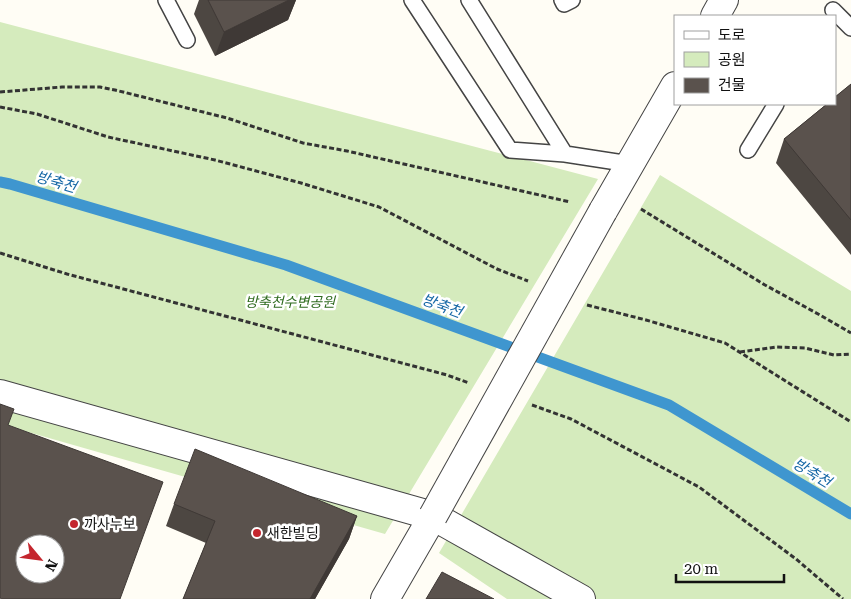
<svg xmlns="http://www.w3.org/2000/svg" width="851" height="599" viewBox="0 0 851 599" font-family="'Roboto Serif','Noto Sans KR',serif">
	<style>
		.green { fill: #d5ebbd }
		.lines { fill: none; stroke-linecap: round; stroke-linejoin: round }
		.stream { stroke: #3f96cf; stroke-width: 11 }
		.lane-casing { stroke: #444; stroke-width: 18 }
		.street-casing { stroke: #444; stroke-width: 30 }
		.path { stroke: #333; stroke-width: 3; stroke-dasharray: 5 2.5; stroke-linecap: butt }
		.lane { stroke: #fff; stroke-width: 15 }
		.street { stroke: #fff; stroke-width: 28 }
		.street-bridge-casing { stroke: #444; stroke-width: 30; stroke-linecap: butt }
		.street-bridge { stroke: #fff; stroke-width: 28 }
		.wall { fill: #4d4742 }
		.shaded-wall { fill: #3f3936 }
		.building { fill: #5a524d; stroke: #3f3936; fill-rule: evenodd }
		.poi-dot { fill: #c4262e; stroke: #fff; stroke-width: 2 }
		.labels { text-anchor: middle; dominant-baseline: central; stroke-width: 5; stroke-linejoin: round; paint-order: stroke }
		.park-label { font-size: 14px; font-style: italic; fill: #2f6b1f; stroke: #fff }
		.poi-label { font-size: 14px; fill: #111; stroke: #fff; text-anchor: start }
		.water-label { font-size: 15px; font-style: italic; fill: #1768a6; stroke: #fff }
	</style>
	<rect width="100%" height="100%" fill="#fffdf5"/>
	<path class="green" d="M0,22l598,157 -213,355 -385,-110z
		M660,175l191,116v308h-344l-68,-46z"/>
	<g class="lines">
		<path class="stream" d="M0,182l10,2 276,81 383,140 182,109"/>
		<defs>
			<path id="lane" d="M166,0l21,40
				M412,0l98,150 55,4
				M469,0l96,154 65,10
				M562,0l2,4 8,-4
				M833,10l18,18
				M748,150l28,-46"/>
			<path id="street" d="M715,16l9,-16
				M603,211l72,-125
				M0,394l433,122 148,83
				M385,599l48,-83"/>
		</defs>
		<use href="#lane" class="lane-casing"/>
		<use href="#street" class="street-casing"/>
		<path class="path" d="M0,92l62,-5h38l15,3 112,28 76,25 44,8 223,51
			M0,107l37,7 71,23 107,23 86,23 78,24 118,62 31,12
			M641,209l124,76 55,30 31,18
			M0,253l67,21 380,101 22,8
			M587,305l59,15 79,23 126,79
			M740,352l37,-5 28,1 29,7 17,-1
			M532,405l39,14 128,68 97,72 47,40"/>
		<use href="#lane" class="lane"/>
		<use href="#street" class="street"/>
		<defs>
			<path id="street-bridge" d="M433,516l170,-305"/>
		</defs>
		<use href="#street-bridge" class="street-bridge-casing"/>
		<use href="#street-bridge" class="street-bridge"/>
	</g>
	<path class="wall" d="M199,0h97l-8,20 -73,36 -21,-42z
		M851,84v171l-75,-92 8,-24z
		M174,504l183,12 -8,23 -34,60h-132l23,-56 -40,-17z"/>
	<path class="shaded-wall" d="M289,0h7l-8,20 -73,36 9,-24z
		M357,516l-8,23 -34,60h-5z"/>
	<path class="building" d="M208,0h81l-65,32z
		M851,84v136l-67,-81 43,-35h8v-7z
		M0,404l14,5 -6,16 155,57 -43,117h-118l-2,-1zM25,544h30v30h-30z
		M195,449l162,67 -47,83h-127l32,-78 -41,-17z
		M442,572l52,27h-68z"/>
	<g class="poi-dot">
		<circle cx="74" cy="524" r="5"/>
		<circle cx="257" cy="533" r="5"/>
	</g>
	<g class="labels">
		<g class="park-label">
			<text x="290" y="302">방축천수변공원</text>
		</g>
		<g class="poi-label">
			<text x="84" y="524">까사누보</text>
			<text x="267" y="533">새한빌딩</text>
		</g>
		<g class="water-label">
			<text transform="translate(56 182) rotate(16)">방축천</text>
			<text transform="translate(442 306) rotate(20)">방축천</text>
			<text transform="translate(812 473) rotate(31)">방축천</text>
		</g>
	</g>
	<rect x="674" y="15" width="162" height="90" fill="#ffffff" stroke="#a0a0a0"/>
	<rect x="684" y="31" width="25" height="8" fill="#ffffff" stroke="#a0a0a0"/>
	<text x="718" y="40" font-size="15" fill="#111111">도로</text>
	<rect x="684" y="52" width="25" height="15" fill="#d5ebbd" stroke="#a0a0a0"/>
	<text x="718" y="65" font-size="15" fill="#111111">공원</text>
	<rect x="684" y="78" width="25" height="15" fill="#5a524d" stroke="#a0a0a0"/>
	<text x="718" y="90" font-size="15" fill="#111111">건물</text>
	<g transform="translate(40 559) rotate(119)"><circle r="24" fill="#ffffff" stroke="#a0a0a0"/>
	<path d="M0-4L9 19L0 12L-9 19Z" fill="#c4262e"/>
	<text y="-8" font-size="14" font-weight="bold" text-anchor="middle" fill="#111111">N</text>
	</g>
	<path d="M676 574v8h108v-8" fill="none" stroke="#111111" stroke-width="2.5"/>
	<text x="684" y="574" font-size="15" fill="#111111" stroke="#ffffff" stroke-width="4" paint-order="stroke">20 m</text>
</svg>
